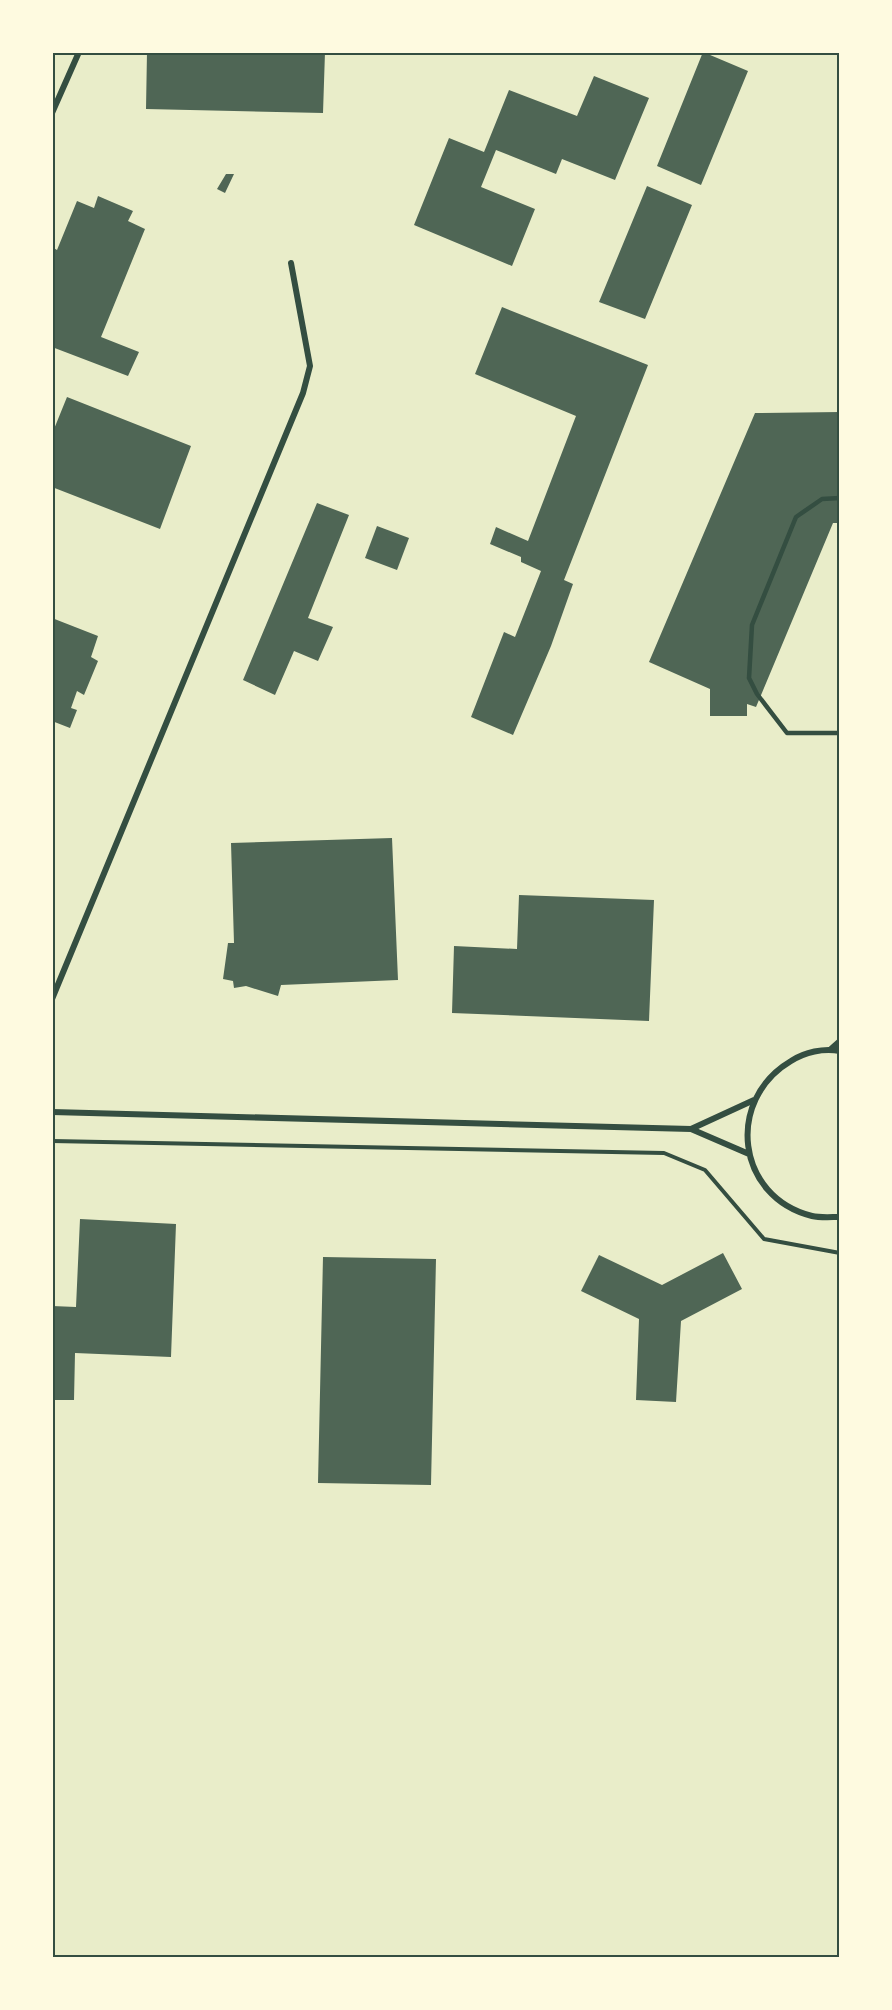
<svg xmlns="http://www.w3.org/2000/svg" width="892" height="2010" viewBox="0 0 892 2010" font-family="'Public Sans',sans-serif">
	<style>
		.building { fill: #4f6655 }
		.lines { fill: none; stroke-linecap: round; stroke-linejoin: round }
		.path { stroke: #344e41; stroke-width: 4 }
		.service { stroke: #344e41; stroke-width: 4.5 }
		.minor { stroke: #344e41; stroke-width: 6 }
		.neatline { fill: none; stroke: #344e41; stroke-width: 2 }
	</style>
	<rect width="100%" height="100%" fill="#e9edc9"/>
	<path class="building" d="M147,52h178l-2,61 -177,-4z
		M703,52l45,19 -47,114 -44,-19z
		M594,76l55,22 -34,82 -53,-21 -6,15 -60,-24 -15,37 54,22 -23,57 -98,-41 35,-87 35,14 25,-62 68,26z
		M226,174h8l-9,19 -8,-4z
		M647,186l45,19 -47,114 -46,-17z
		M98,196l35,15 -5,10 17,8 -44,108 38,15 -11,24 -76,-29v-100l5,3 20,-49 17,7z
		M502,307l146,58 -84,215 9,4 -22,62 -38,89 -42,-18 33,-85 11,5 26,-66 -20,-9v-5l-31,-13 6,-17 32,14 48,-125 -101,-42z
		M67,397l124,49 -31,83 -108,-42v-53z
		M840,412v111h-7l-77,184 -9,-3v12h-37v-27l-61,-27 106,-249z
		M317,503l32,12 -41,103 25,9 -15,34 -24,-10 -19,44 -32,-15z
		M377,526l32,12 -12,32 -32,-12z
		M52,618l46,18 -7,21 7,4 -14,34 -7,-4 -6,17 6,2 -7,18 -18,-7z
		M392,838l6,142 -117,5 -3,11 -32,-10 -12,2 -1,-7 -10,-2 5,-36h6l-3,-100z
		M519,895l135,5 -5,121 -197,-8 2,-67 63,3z
		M80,1219l96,5 -5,133 -96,-4 -1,47h-22v-94l24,1z
		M723,1253l19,36 -61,32 -5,81 -40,-2 3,-81 -58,-28 18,-36 63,30z
		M323,1257l113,2 -5,226 -113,-2z"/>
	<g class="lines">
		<path class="path" d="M52,1141l612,12 41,17 59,69 76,14"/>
		<path class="service" d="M840,498l-18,1 -26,18 -44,108 -3,53 8,16 30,39h53"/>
		<path class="minor" d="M52,113l27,-61
			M52,999l251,-606 7,-27 -19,-103
			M831,1049l9,-8
			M840,1051c-17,-3 -35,1 -49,10 -66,39 -55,136 21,155 8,2 19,1 28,1
			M52,1112l639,17 58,25
			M691,1129l63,-29"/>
	</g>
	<rect width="892" height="2010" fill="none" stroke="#fefae0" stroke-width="108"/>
	<rect x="54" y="54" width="784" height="1902" class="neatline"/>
</svg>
